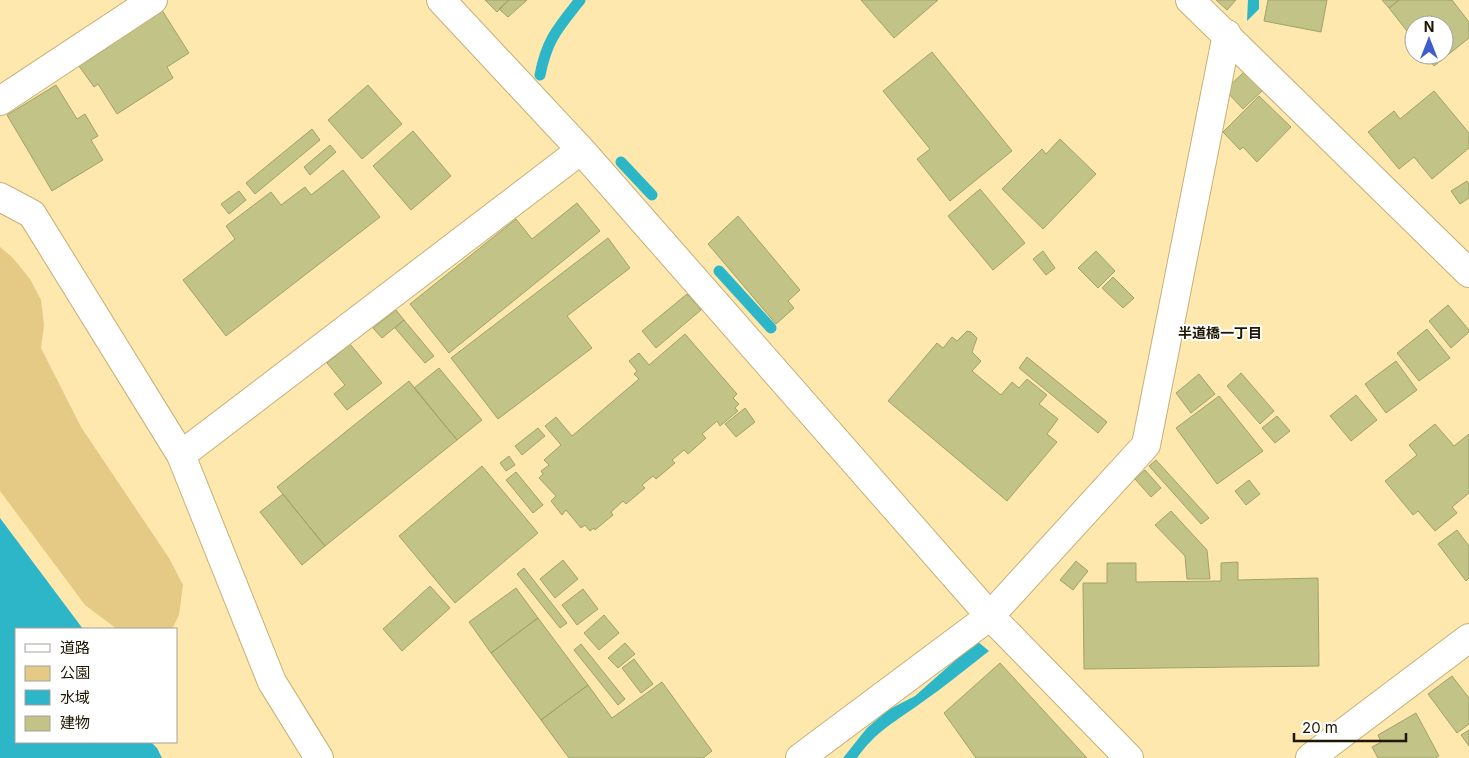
<svg xmlns="http://www.w3.org/2000/svg" width="1469" height="758" viewBox="0 0 1469 758" font-family="Inter,'Noto Sans JP',sans-serif">
	<style>
		.green { fill: #e5ca85 }
		.water { fill: #2db5c8 }
		.lines { fill: none; stroke-linecap: round; stroke-linejoin: round }
		.stream { stroke: #2db5c8; stroke-width: 11 }
		.building { fill: #c2c387; stroke: #a1a268 }
		.minor-casing { stroke: #c7b078; stroke-width: 30 }
		.minor { stroke: #fff; stroke-width: 28 }
		.labels { text-anchor: middle; dominant-baseline: central; stroke-width: 4; stroke-linejoin: round; paint-order: stroke }
		.neighbourhood-label { font-size: 14px; font-weight: bold; fill: #1f1702; stroke: #fff }
	</style>
	<rect width="100%" height="100%" fill="#ffe8ad"/>
	<path class="green" d="M0,247l12,10 18,22 11,21 3,25 -3,23 40,79 88,131 14,27 -4,30 -7,14h-55l-32,-24 -85,-114z"/>
	<path class="water" d="M1248,0h11v9l-12,12z
		M0,518l83,111h-67v113h135l6,6 5,10h-162z
		M977,641l12,10c-23,18 -45,36 -68,52 -26,19 -45,28 -64,55h-14l24,-30 21,-18 27,-14z"/>
	<g class="lines">
		<path class="stream" d="M540,75c7,-36 18,-47 40,-75
			M621,162l31,33
			M719,271l52,57"/>
	</g>
	<path class="building" d="M485,0h24l-12,12z
		M509,0h18l-19,17 -9,-8z
		M861,0h77l-44,38z
		M1216,0h20l-9,10z
		M1268,0h59l-6,32 -57,-11z
		M1382,0h17l-10,8z
		M1399,0h53l17,22v16l-35,28 -8,-11h18v-30h-30v15l-25,-32z
		M160,7l29,46 -22,14 6,11 -56,36 -19,-30 -4,3 -15,-21 31,-20 -3,-5z
		M932,52l80,99 -62,50 -33,-42 13,-10 -47,-58z
		M1244,72l18,19 -19,18 -18,-19z
		M56,85l21,34 8,-5 13,22 -7,4 12,20 -51,31 -45,-76z
		M368,85l34,39 -40,35 -34,-39z
		M1434,91l35,42v15l-37,31 -18,-22 -15,12 -31,-37 26,-21 6,8z
		M1259,96l32,31 -34,35 -14,-15 -3,3 -17,-18z
		M312,129l8,11 -65,54 -9,-11z
		M413,131l38,45 -40,34 -38,-44z
		M1060,139l36,35 -53,55 -41,-40 40,-40 4,5z
		M330,145l6,7 -26,23 -6,-8z
		M343,170l37,47 -154,119 -43,-56 52,-41 -9,-13 45,-34 10,13 24,-18 6,8z
		M1467,181l2,4v13l-9,6 -9,-13z
		M980,189l45,54 -32,27 -45,-54z
		M239,191l7,9 -17,14 -8,-10z
		M577,203l23,28 -151,122 -39,-49 106,-85 16,20z
		M738,216l62,74 -12,11 6,7 -18,16 -68,-80z
		M608,238l22,30 -63,48 25,32 -94,71 -47,-61z
		M1043,251l12,17 -9,7 -13,-16z
		M1096,251l19,20 -17,17 -20,-20z
		M1113,277l21,21 -11,10 -21,-20z
		M687,294l14,16 -45,38 -14,-17z
		M1448,305l21,25v2l-18,16 -22,-27z
		M396,310l8,10 -22,18 -9,-10z
		M404,320l30,36 -9,7 -30,-35z
		M1427,329l23,29 -31,23 -22,-28z
		M967,331l4,1 6,6 -5,14 9,9 -9,10 29,24 11,-13 7,6 8,-9 20,16 -8,9 19,15 -11,15 10,8 -50,59 -119,-100 49,-58 6,5 9,-11 5,4z
		M685,334l52,60 -4,4 6,6 -4,4 3,3 -18,15 -3,-5 -15,13 4,4 -18,16 -4,-4 -12,10 3,3 -19,16 -3,-3 -11,9 3,3 -19,16 -3,-3 -12,11 2,3 -18,15 -1,-2 -4,3 -5,-6 -4,3 -15,-18 -4,5 -11,-14 5,-5 -17,-18 4,-4 -2,-3 8,-6 -5,-5 17,-15 -16,-19 11,-9 16,19 67,-57 -5,-5 3,-3 -8,-10 10,-8 10,12z
		M350,344l32,39 -35,27 -13,-16 11,-9 -18,-22z
		M1027,357l80,65 -9,11 -79,-65z
		M1396,361l21,29 -31,23 -21,-29z
		M439,368l43,52 -25,20 -43,-52z
		M1241,373l33,38 -14,13 -33,-38z
		M1199,374l16,20 -24,19 -15,-20z
		M409,381l48,59 -132,106 -48,-59z
		M1356,395l21,25 -26,21 -21,-25z
		M1219,396l44,55 -46,33 -41,-56z
		M745,408l10,14 -19,15 -11,-13z
		M1277,416l13,15 -15,12 -13,-15z
		M1435,424l19,22 15,-12v59l-17,14 5,6 -22,18 -17,-20 -5,4 -28,-34 32,-26 -8,-10z
		M538,428l7,8 -23,19 -7,-9z
		M509,456l6,9 -9,6 -6,-8z
		M1156,460l53,58 -8,6 -52,-58z
		M482,466l56,67 -83,70 -56,-67z
		M1145,470l16,18 -10,9 -16,-18z
		M516,472l27,33 -10,8 -27,-33z
		M1249,480l11,14 -14,11 -11,-14z
		M283,494l42,52 -23,19 -42,-53z
		M1171,511l36,39 3,29h-23l-2,-23 -30,-31z
		M1457,530l12,16v32l-3,3 -28,-37z
		M563,560l15,19 -23,19 -15,-19z
		M1076,561l12,10 -15,19 -13,-10z
		M1238,562v18l80,-2 1,88 -235,3 -1,-86h24v-20h29v19l85,-1v-18z
		M524,568l43,55 -7,5 -43,-54z
		M430,586l20,22 -48,43 -19,-22z
		M516,588l22,30 -47,35 -22,-31z
		M583,589l15,20 -21,16 -15,-20z
		M604,615l15,18 -20,17 -15,-17z
		M538,618l50,67 -47,35 -50,-67z
		M625,643l10,11 -17,14 -10,-10z
		M581,644l44,55 -7,6 -44,-55z
		M634,659l19,25 -12,9 -19,-25z
		M1000,663l87,95h-111l-32,-45z
		M1452,676l17,22v26l-12,9 -29,-39z
		M662,682l50,69 -9,7h-134l-28,-38 47,-35 24,33z
		M1416,713l23,43 -4,2h-57l-6,-11 9,-5 -3,-7z
		M1469,730v16l-8,-11z"/>
	<g class="lines">
		<defs>
			<path id="minor" d="M441,0l140,150 409,466 139,142
				M1190,0l279,273
				M0,101l153,-101
				M0,197l32,17 149,241 91,227 47,76
				M181,455l400,-305
				M800,758l190,-142 156,-171 81,-411
				M1310,758l159,-120"/>
		</defs>
		<use href="#minor" class="minor-casing"/>
		<use href="#minor" class="minor"/>
	</g>
	<g class="labels">
		<g class="neighbourhood-label">
			<text x="1220" y="332">半道橋一丁目</text>
		</g>
	</g>
	<rect x="15" y="628" width="162" height="115" fill="#ffffff" stroke="#a5a29a"/>
	<rect x="25" y="644" width="25" height="8" fill="#ffffff" stroke="#a5a29a"/>
	<text x="60" y="653" font-size="15" fill="#1f1702">道路</text>
	<rect x="25" y="666" width="25" height="15" fill="#e5ca85" stroke="#a5a29a"/>
	<text x="60" y="678" font-size="15" fill="#1f1702">公園</text>
	<rect x="25" y="690" width="25" height="15" fill="#2db5c8" stroke="#a5a29a"/>
	<text x="60" y="703" font-size="15" fill="#1f1702">水域</text>
	<rect x="25" y="716" width="25" height="15" fill="#c2c387" stroke="#a5a29a"/>
	<text x="60" y="728" font-size="15" fill="#1f1702">建物</text>
	<g transform="translate(1429 40)"><circle r="24" fill="#ffffff" stroke="#a5a29a"/>
	<path d="M0-4L9 19L0 12L-9 19Z" fill="#3f5ccf"/>
	<text y="-8" font-size="14" font-weight="bold" text-anchor="middle" fill="#1f1702">N</text>
	</g>
	<path d="M1294 733v8h112v-8" fill="none" stroke="#1f1702" stroke-width="2.5"/>
	<text x="1302" y="733" font-size="15" fill="#1f1702" stroke="#ffffff" stroke-width="4" paint-order="stroke">20 m</text>
</svg>
